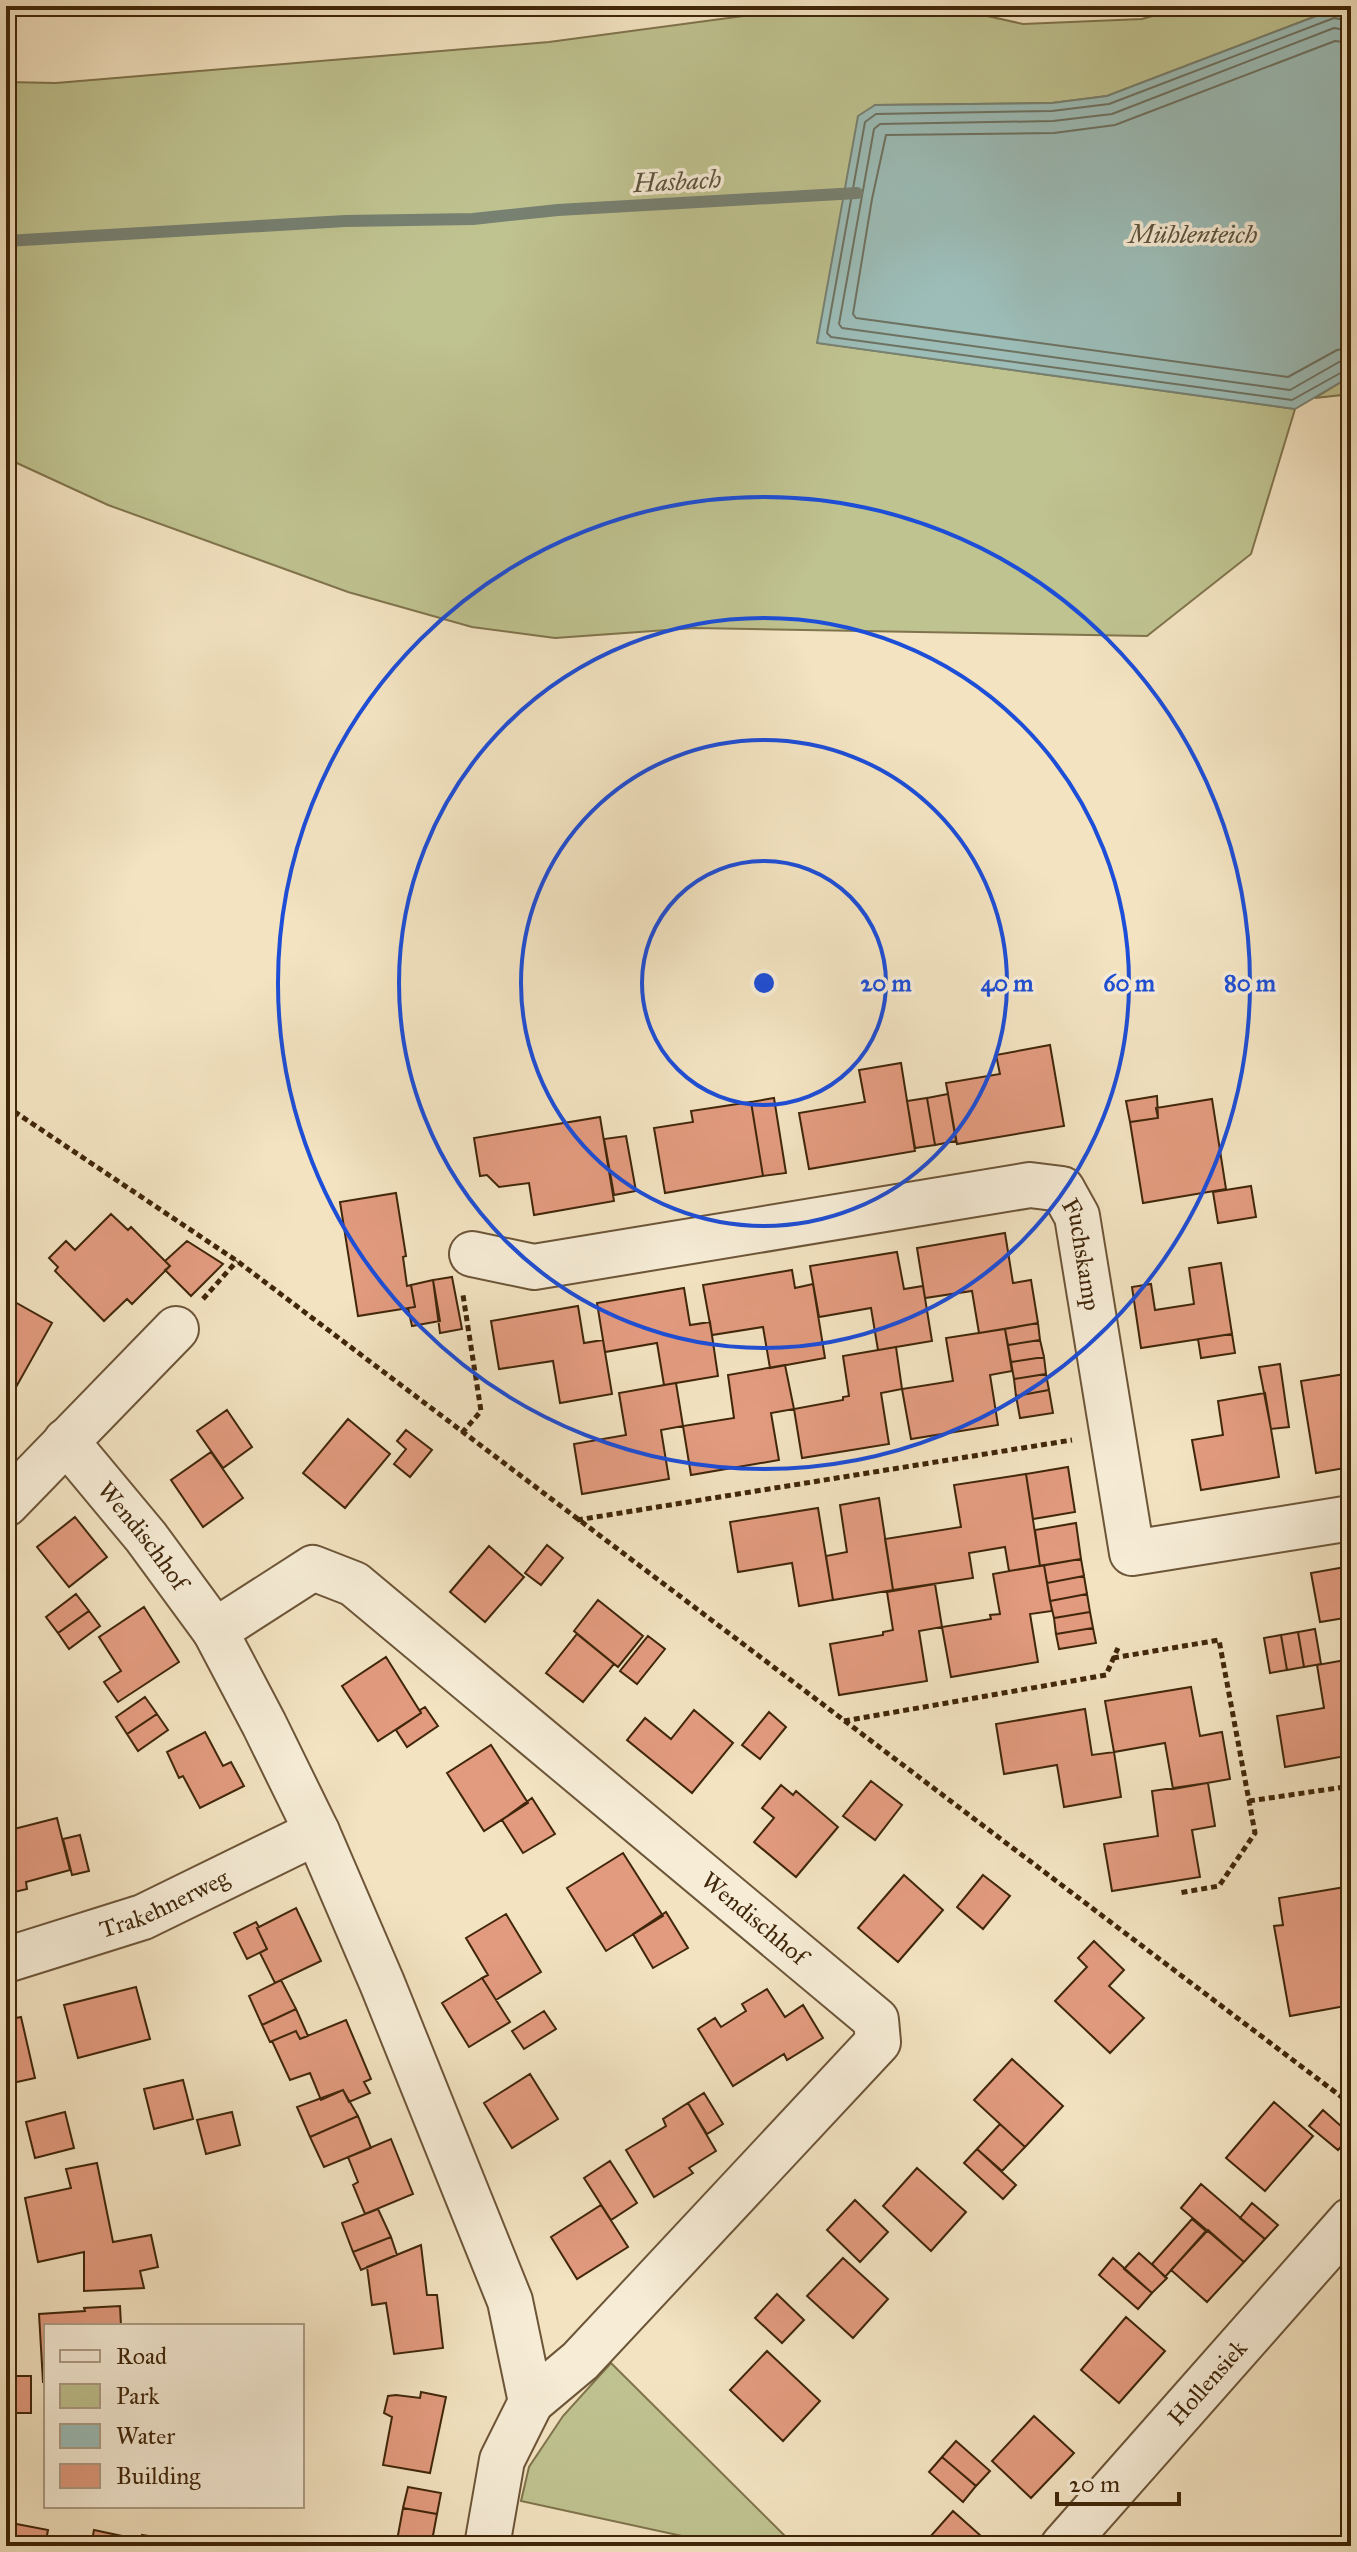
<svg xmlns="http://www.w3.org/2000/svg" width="1357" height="2552" viewBox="0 0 1357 2552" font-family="'IM FELL Great Primer',serif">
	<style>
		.green { fill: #bfc390; stroke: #80744d; stroke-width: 2 }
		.water { fill: #9cbdb8; stroke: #778172; stroke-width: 2 }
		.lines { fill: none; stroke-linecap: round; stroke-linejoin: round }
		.shore { stroke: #6e7261; stroke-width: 2 }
		.stream { stroke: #778172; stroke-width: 12 }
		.building { fill: #e39b7f; stroke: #40260a; stroke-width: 2 }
		.minor-casing { stroke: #6d5538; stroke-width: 48 }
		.path { stroke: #40260a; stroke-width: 5; stroke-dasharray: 6 4; stroke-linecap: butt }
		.minor { stroke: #f7edd7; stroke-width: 44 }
		.ring { fill: none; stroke: #1d4ed8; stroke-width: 4 }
		.labels { text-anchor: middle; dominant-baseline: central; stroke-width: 7; stroke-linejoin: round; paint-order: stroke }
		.street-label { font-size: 24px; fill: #40260a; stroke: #f7edd7 }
		.water-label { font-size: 26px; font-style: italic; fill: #5c533e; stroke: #f7edd7 }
		.centre { fill: #1d4ed8; stroke: #f7edd7; stroke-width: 4 }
		.ring-label { font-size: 24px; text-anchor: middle; font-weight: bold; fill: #1d4ed8; stroke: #f7edd7; stroke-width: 7; stroke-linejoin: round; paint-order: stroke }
	</style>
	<rect width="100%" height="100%" fill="#f3e3c1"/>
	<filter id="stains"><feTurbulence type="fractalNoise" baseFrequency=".0025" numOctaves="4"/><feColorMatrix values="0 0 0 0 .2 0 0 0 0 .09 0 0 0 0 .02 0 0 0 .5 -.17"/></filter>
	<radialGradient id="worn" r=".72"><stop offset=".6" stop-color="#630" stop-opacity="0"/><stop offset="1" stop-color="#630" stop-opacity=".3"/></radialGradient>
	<path class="green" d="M819,6h124l80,18 119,-5 45,-13h164v8l-17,-5 -227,87 -55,7 -177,2 -57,238 477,66 -44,145 -104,82 -452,-8 -140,10 -83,-11 -124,-35 -240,-87 -102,-47v-376l50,1 493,-41z
		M1351,376v18l-36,4z
		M611,2363l175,174 -3,9h-55l-207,-45 8,-34 34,-51z"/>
	<path class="water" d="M1335,9l16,5v362l-56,33 -478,-66 41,-227 17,-11 177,-2 55,-7z"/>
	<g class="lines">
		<path class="shore" d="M1351,21l-17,-3 -225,86 -57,7 -176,3 -11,8 -38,211 4,4 461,63 52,-29 7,-1
			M1351,31l-17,-3 -222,86 -59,7 -173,3 -6,5 -35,195 3,4 448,62 49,-28 12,-2
			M1351,43l-16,-2 -220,84 -61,8 -168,2 -14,64 -19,115 3,4 432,59 49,-27 14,-2"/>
		<path class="stream" d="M6,241l339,-20 128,-2 85,-9 299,-17"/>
	</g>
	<path class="building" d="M1050,1045l14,81 -107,18 -11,-61 54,-9 -4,-19z
		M901,1063l14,88 -106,18 -10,-56 66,-11 -6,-32z
		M948,1094l8,47 -21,4 -8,-47z
		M1157,1096l1,22 -28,4 -4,-21z
		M774,1098l12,75 -23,3 -12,-74z
		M927,1098l8,47 -20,3 -8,-47z
		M1212,1099l14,90 -83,14 -13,-81 28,-4 -2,-10z
		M751,1102l12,74 -98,17 -11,-65 39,-6 -2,-11z
		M600,1117l14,84 -80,14 -5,-32 -30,4 -12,-12 -7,1 -6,-38z
		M626,1136l10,55 -22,4 -10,-56z
		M1251,1186l5,31 -38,6 -5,-31z
		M396,1193l10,63 -3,1 4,29 4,-1 4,22 -57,9 -18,-114z
		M111,1214l17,16 3,-3 39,39 -38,38 -5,-5 -23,22 -49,-50 3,-4 -9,-9 17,-17 9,9z
		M1005,1233l8,50 18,-3 7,43 -59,10 -7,-42 -47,7 -8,-50z
		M187,1241l36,23 -32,32 -26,-26 5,-4 -5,-5z
		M897,1252l7,37 19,-3 9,55 -54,9 -7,-42 -52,9 -9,-51z
		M1221,1263l11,71 -91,14 -9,-61 19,-3 4,26 39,-6 -5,-36z
		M792,1270l3,18 18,-4 12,74 -55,10 -7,-41 -51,8 -9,-50z
		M452,1277l10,52 -22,4 -7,-53z
		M433,1280l7,41 -28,5 -4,-18 7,-1 -4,-22z
		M684,1288l6,37 20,-3 8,54 -54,9 -7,-42 -52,9 -8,-49z
		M6,1297l46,26 -37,66 -9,-5z
		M578,1306l6,37 19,-3 9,54 -52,9 -7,-42 -54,8 -8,-48z
		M1038,1323l2,17 -32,5 -3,-16z
		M1005,1329l7,42 -22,4 8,50 -87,14 -9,-50 51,-8 -7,-43z
		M1232,1334l3,19 -34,5 -3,-19z
		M1040,1340l4,17 -33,5 -3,-17z
		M896,1347l6,42 -21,4 8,51 -87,14 -8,-49 49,-9v-3l6,-1 -6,-40z
		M1044,1357l2,17 -32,5 -3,-17z
		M1280,1364l9,63 -18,2 -12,-62z
		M785,1365l9,44 -23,4 8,47 -88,15 -8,-49 51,-8 -6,-43z
		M1351,1373v94l-35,6 -15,-92z
		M1046,1374l3,16 -33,6 -2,-17z
		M676,1383l7,43 -22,4 8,49 -87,15 -8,-50 52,-9 -7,-42z
		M1049,1390l4,23 -33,5 -4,-22z
		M1265,1393l14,84 -78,13 -9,-50 31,-5 -5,-34z
		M227,1410l25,37 -29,21 -26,-37z
		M348,1419l42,35 -45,54 -42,-35z
		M406,1430l26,20 -22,27 -16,-13 12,-15 -9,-8z
		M211,1452l32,46 -40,29 -32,-47z
		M1068,1467l7,45 -42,7 -7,-45z
		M1026,1474l14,92 -31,5 -4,-24 -36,6 4,25 -80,12 -8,-51 76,-12 -7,-42z
		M879,1498l14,92 -60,10 -7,-44 21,-4 -7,-47z
		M818,1508l15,92 -34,6 -7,-43 -54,9 -8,-50z
		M75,1517l32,40 -38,30 -32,-40z
		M1076,1523l5,36 -41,7 -5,-36z
		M547,1545l16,13 -22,27 -16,-12z
		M489,1546l35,31 -39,45 -35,-30z
		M1081,1559l3,17 -37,7 -3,-18z
		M1044,1565l8,46 -22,3 8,48 -87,15 -9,-50 49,-8 -1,-4 10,-1 -7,-40z
		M1351,1566v51l-31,5 -9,-49z
		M1084,1576l3,18 -37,7 -3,-18z
		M935,1584l7,43 -23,4 8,50 -88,14 -9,-51 53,-9v-3l10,-2 -6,-38z
		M76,1594l13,17 -31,22 -12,-16z
		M1087,1594l3,18 -36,6 -4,-17z
		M598,1600l45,36 -25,31 -44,-36z
		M144,1607l35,55 -61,40 -14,-20 17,-11 -22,-34z
		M89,1611l11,15 -31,23 -11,-16z
		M1090,1612l3,16 -37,6 -2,-16z
		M1093,1628l3,15 -37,6 -3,-15z
		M1315,1629l6,35 -17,3 -6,-35z
		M1298,1632l6,35 -17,3 -6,-35z
		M577,1634l37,30 -31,38 -37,-29z
		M1281,1635l6,35 -17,3 -6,-35z
		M648,1636l17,13 -28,35 -17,-13z
		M386,1657l35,56 -43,28 -36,-55z
		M1351,1659v96l-66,12 -8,-51 47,-8 -7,-43z
		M1191,1687l9,49 22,-4 8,47 -57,10 -8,-46 -51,9 -9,-51z
		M145,1697l12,17 -30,20 -11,-17z
		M425,1707l13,19 -31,21 -11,-17 25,-17 -1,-3z
		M1085,1709l7,46 22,-3 7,45 -57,10 -7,-42 -53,9 -8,-50z
		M694,1710l39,33 -41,50 -65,-53 18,-22 26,21z
		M769,1712l17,15 -26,32 -18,-14z
		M157,1714l11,16 -30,21 -11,-17z
		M205,1732l18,34 8,-4 13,24 -44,22 -17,-32 -4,2 -12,-26z
		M491,1745l37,58 -44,28 -37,-58z
		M871,1781l31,24 -27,35 -32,-24z
		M1208,1783l7,43 -23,4 8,47 -88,14 -8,-47 54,-8 -6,-45z
		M781,1785l12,10 3,-4 42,36 -42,50 -42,-35 20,-24 -12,-10z
		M532,1798l23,36 -32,19 -21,-33z
		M57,1818l13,52 -44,12 1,7 -21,5v-63z
		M80,1835l9,36 -17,4 -9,-36z
		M623,1853l40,63 -57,35 -39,-63z
		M904,1875l39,35 -45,52 -40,-34z
		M983,1875l27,21 -27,33 -26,-22z
		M1351,1886v119l-61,11 -16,-90 9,-1 -4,-27z
		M296,1908l25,53 -46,22 -15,-30 7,-4 -10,-21z
		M666,1912l22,36 -35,20 -20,-34z
		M506,1914l35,58 -45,28 -14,-22 6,-3 -22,-37z
		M256,1922l3,5 -2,1 10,21 -20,10 -13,-26z
		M1094,1941l30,29 -15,16 35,32 -34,35 -55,-52 32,-34 -9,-9z
		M482,1978l28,44 -41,25 -27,-44z
		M281,1980l15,29 -34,16 -13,-29z
		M136,1987l14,52 -72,19 -14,-53z
		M767,1989l18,28 18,-12 20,33 -36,22 -3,-6 -51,32 -35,-57 17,-11 6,9 25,-16 -4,-7z
		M296,2009l12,27 -8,3 -4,-8 -26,11 -8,-17z
		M544,2011l12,18 -32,20 -12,-18z
		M21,2017l14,61 -27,6 -2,-64z
		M346,2020l25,59 -7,3 6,11 -21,9 -6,-12 -22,10 -11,-27 -20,7 -18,-39 24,-10 4,8z
		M1012,2059l51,47 -38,41 -51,-47z
		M530,2074l28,45 -46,29 -28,-45z
		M183,2080l10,39 -39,10 -10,-40z
		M343,2090l15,26 -48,21 -13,-30z
		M704,2093l19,31 -16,10 -19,-31z
		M1274,2102l39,34 -48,55 -39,-33z
		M688,2103l28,48 -27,17 4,5 -39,24 -28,-47 40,-24 -3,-7z
		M1323,2110l28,25 -13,15 -29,-24z
		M65,2112l9,36 -39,10 -9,-36z
		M232,2112l8,33 -34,9 -9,-34z
		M358,2116l13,32 -47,19 -14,-30z
		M1000,2124l25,23 -23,24 -25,-22z
		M391,2139l22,55 -48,20 -12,-29 5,-3 -10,-25z
		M977,2149l39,36 -13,14 -39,-36z
		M610,2161l27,42 -26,17 -27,-42z
		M97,2163l16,79 38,-7 7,32 -18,4 4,17 -60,3v-39l-46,10 -13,-64 46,-10 -5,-19z
		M917,2168l49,44 -35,39 -48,-45z
		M1201,2184l64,55 -21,23 -63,-54z
		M855,2200l33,32 -28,30 -33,-32z
		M1252,2203l26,22 -13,14 -25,-21z
		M601,2205l27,42 -51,32 -26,-42z
		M378,2209l13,28 -38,15 -11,-29z
		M1192,2219l14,12 -41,46 -13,-13z
		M1208,2230l36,32 -37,40 -36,-32z
		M391,2237l6,18 -36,15 -8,-18z
		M421,2245l6,50h10l6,53 -49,6 -8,-51 -14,2 -5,-38z
		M1139,2253l28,25 -15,15 -28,-24z
		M843,2258l45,41 -35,39 -46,-42z
		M1113,2258l39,35 -14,16 -39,-34z
		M777,2294l27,26 -22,23 -27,-25z
		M120,2306l1,20h-75v56h-3l-4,-68 46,-3 -1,-3z
		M1126,2317l39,34 -46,52 -38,-33z
		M767,2351l53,50 -37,40 -53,-51z
		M6,2376h25v37h-25z
		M421,2392l25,5 -16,76 -47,-8 9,-48 -8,-4 4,-17 8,-1 24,3z
		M1034,2416l40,37 -43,45 -39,-37z
		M956,2441l34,30 -14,15 -34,-29z
		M942,2457l34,29 -13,16 -34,-30z
		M408,2487l33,6 -4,21 -34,-6z
		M403,2508l34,6 -6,32h-35z
		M953,2511l38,34 -1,1h-68z
		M6,2522l42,8 -3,16h-39z
		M94,2530l47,10 1,-5 18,3 -2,6 11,2h-78z"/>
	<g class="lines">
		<defs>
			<g id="minor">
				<path id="s1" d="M472,1254l62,13 496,-82 32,4 15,27 55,337 219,-35"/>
				<path id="s2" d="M66,1441l80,96 69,94 49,93 53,108 65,151 128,318 21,101 -29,58 -15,86"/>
				<path d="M6,1504l170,-175"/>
				<path id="s3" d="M215,1631l98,-63 41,16 522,436 2,22 -298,319 -49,41"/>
				<path id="s4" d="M6,1960l137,-43 174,-85"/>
				<path id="s5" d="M1063,2546l288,-326"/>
			</g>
		</defs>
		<use href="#minor" class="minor-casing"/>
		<path class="path" d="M6,1106l231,155 1114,843
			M203,1299l34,-38
			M462,1433l19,-22 -18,-116
			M577,1520l495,-80
			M1113,1658l106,-18 36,193 -36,53 -40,7
			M844,1721l262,-46 12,-27
			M1249,1801l102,-15"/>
		<use href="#minor" class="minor"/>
	</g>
	<g class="ring">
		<circle cx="764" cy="983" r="122"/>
		<circle cx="764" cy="983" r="243"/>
		<circle cx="764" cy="983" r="365"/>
		<circle cx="764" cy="983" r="486"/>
	</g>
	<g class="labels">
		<g class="street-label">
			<text stroke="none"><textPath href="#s1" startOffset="668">Fuchskamp</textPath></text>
			<text stroke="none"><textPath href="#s2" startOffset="122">Wendischhof</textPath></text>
			<text stroke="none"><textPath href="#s4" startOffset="168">Trakehnerweg</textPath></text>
			<text stroke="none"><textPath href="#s3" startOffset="682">Wendischhof</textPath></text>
			<text stroke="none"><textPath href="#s5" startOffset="218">Hollensiek</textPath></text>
		</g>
		<g class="water-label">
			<text transform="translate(677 181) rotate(-3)">Hasbach</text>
			<text x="1193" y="234">Mühlenteich</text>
		</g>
	</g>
	<circle cx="764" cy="983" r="12" class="centre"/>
	<g class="ring-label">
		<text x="886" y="991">20 m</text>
		<text x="1007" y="991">40 m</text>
		<text x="1129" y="991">60 m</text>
		<text x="1250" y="991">80 m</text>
	</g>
	<rect width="1357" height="2552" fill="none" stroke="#f3e3c1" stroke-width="32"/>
	<rect x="8" y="8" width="1341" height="2536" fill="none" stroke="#40260a" stroke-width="4"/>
	<rect x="16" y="16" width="1325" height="2520" fill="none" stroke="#40260a" stroke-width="2"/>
	<rect x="44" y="2324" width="260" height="184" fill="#f7edd7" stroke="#ae9d85" stroke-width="2"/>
	<rect x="60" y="2350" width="40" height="12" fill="#f7edd7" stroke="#ae9d85" stroke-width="2"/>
	<text x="116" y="2364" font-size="24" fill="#40260a">Road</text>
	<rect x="60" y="2384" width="40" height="24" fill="#bfc390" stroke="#ae9d85" stroke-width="2"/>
	<text x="116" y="2404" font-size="24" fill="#40260a">Park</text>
	<rect x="60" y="2424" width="40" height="24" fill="#9cbdb8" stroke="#ae9d85" stroke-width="2"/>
	<text x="116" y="2444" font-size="24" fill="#40260a">Water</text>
	<rect x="60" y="2464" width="40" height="24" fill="#e39b7f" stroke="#ae9d85" stroke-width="2"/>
	<text x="116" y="2484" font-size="24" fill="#40260a">Building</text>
	<path d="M1057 2492v12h122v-12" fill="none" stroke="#40260a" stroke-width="4"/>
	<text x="1069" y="2492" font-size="24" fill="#40260a" stroke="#f7edd7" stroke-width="6" paint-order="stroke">20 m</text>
	<rect width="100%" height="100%" filter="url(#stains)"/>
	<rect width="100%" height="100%" fill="url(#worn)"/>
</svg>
